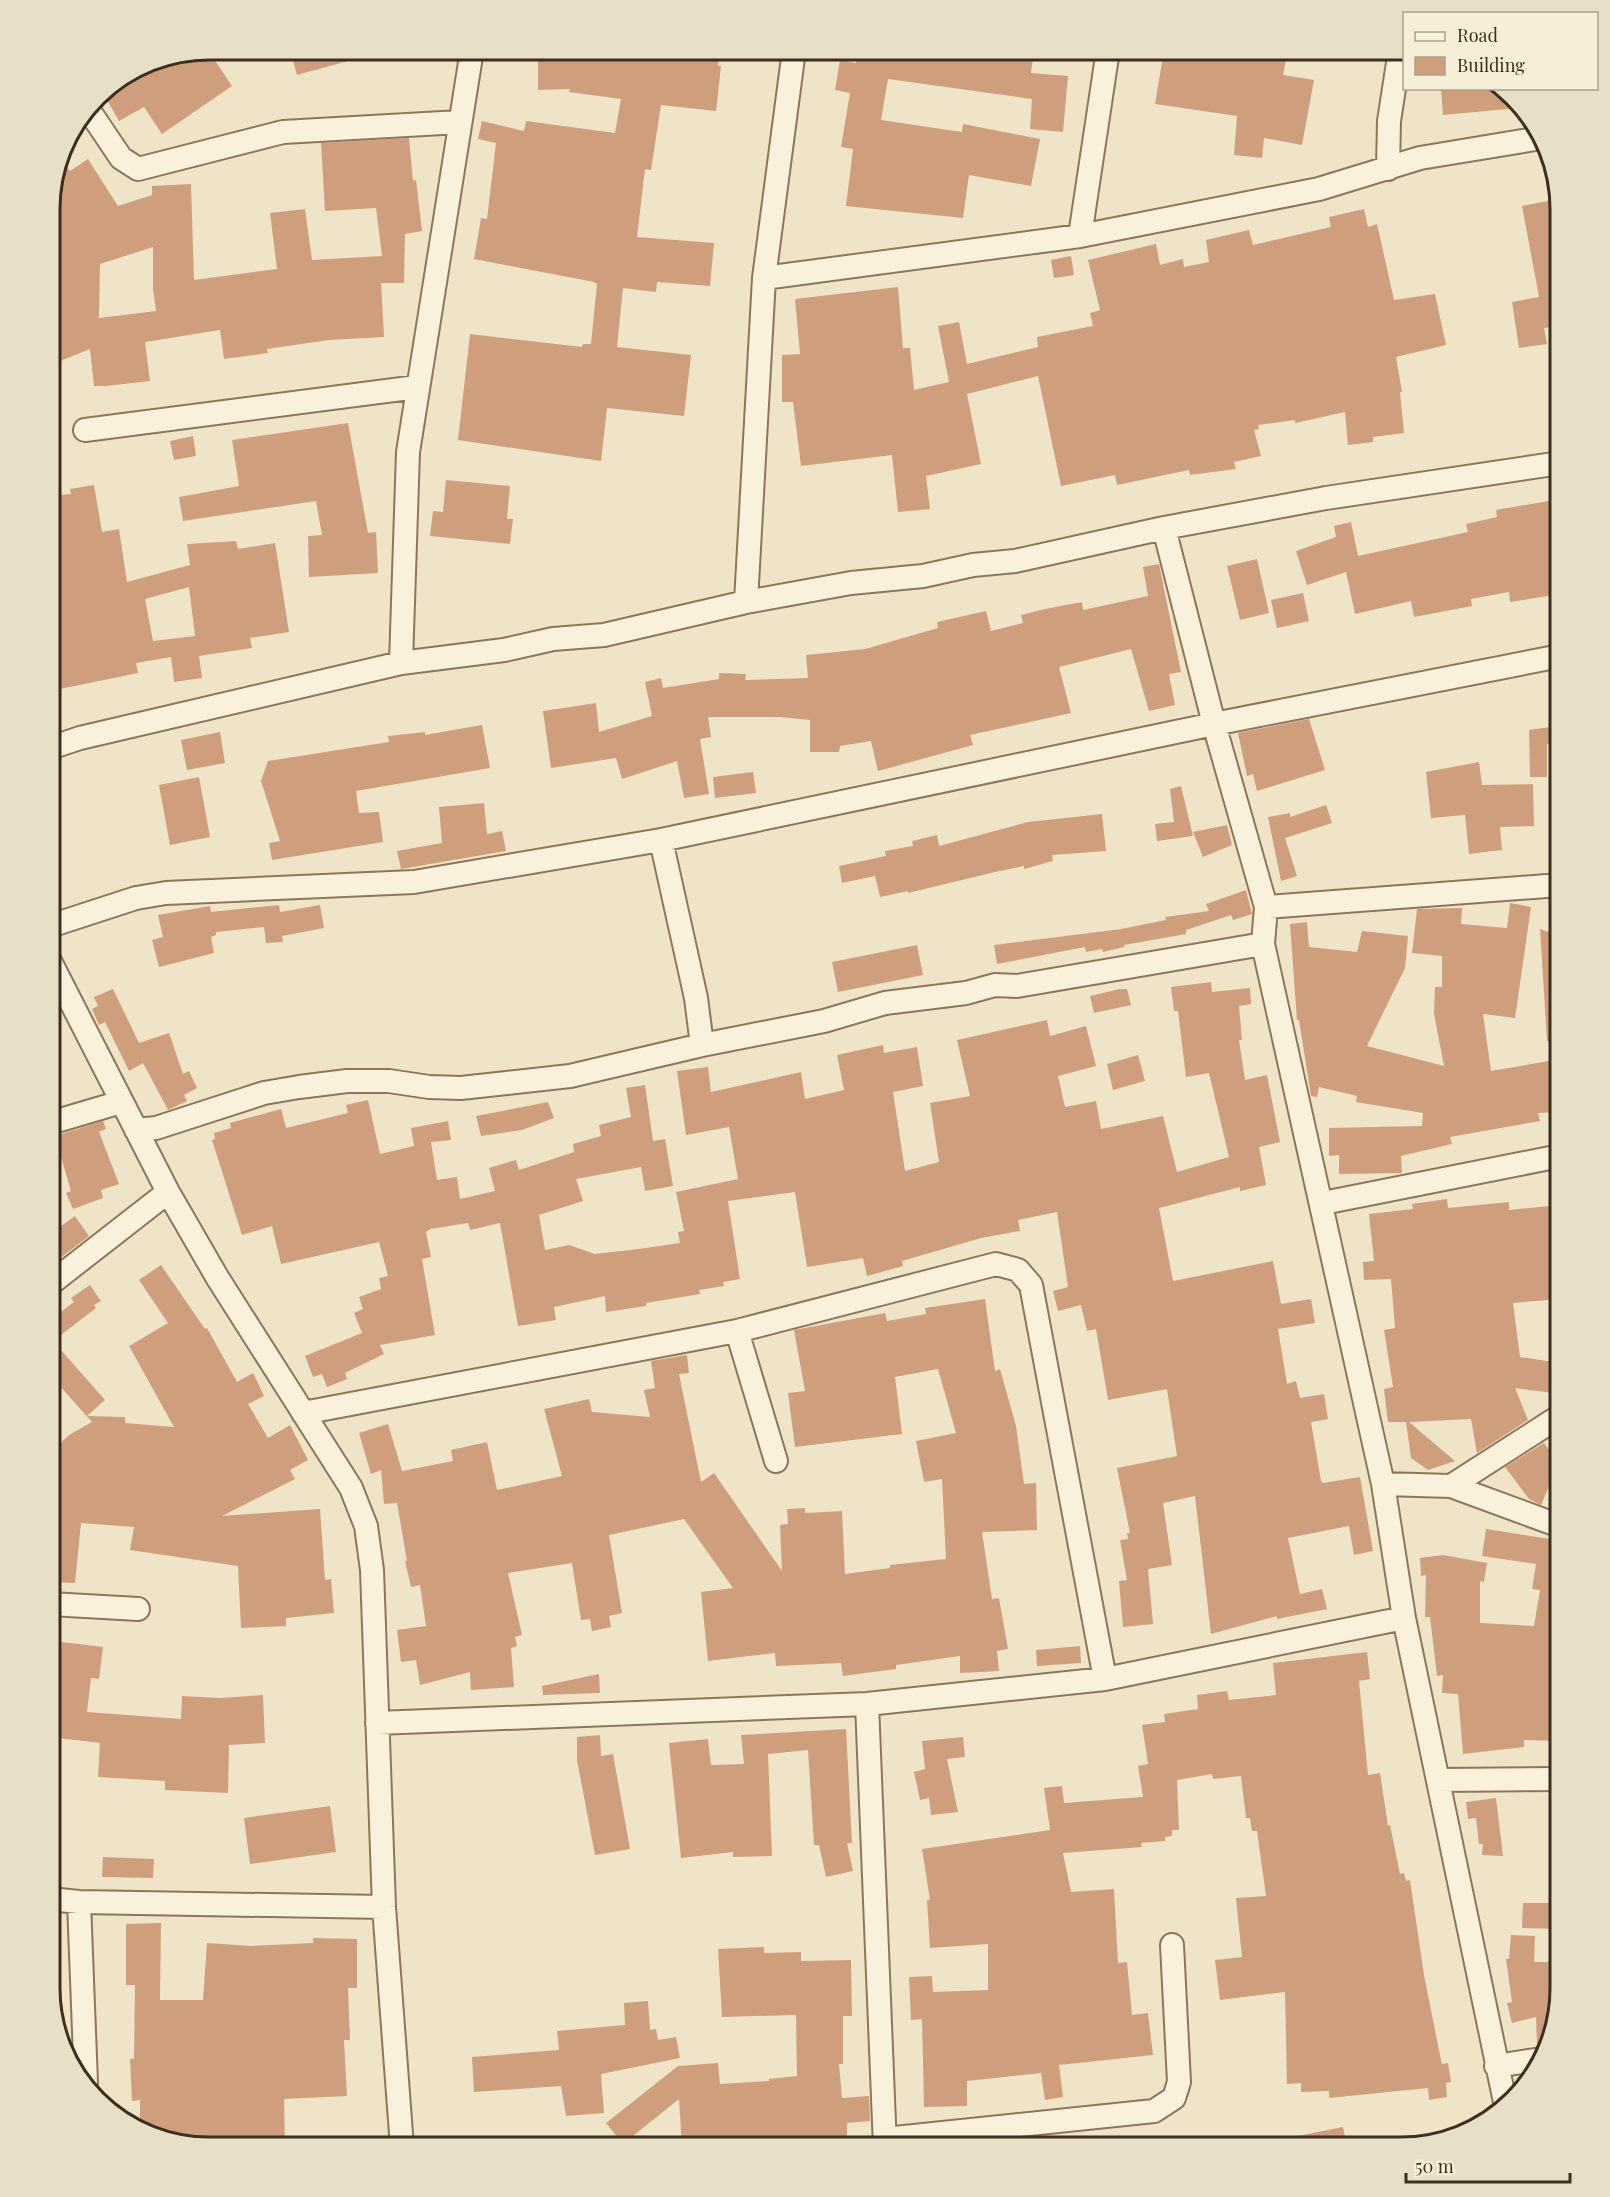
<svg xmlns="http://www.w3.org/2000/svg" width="1610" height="2197" viewBox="0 0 1610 2197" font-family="'Playfair Display',serif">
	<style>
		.building { fill: #cf9f7d; fill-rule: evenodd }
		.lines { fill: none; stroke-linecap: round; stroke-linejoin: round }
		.minor-casing { stroke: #8d765c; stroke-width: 26 }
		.minor { stroke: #faf1dc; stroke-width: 22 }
		.rim { fill: none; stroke: #3d2e20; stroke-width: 3 }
	</style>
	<rect width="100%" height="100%" fill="#f0e4c8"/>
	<path class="building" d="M208,50l24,36 -70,48 -18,-27 -25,14 -17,-30 2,-2 44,-27z
		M290,50h80v5l-73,20z
		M548,50h172l-2,16h3l-5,45 -55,-6 -10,65 -6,-1 -8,68 77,6 -4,43 -53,-4 -1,10 -33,-4 -6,59 74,8 -7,61 -77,-8 -6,53 -143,-21 12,-106 112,13 1,-3h8l6,-60 -3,-2 -120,-23 7,-41 6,1 9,-76 -18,-4 4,-18 42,10 2,-10 89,12 6,-34 -52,-7 1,-3 -32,1v-38l10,2z
		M858,50h176l-3,23 37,3 -5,56 -33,-3 2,-30 -144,-20 -7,41 81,12 1,-8 77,15 -9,47 -62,-11 -6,43 -117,-12 7,-57 -12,-2 9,-54 -15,-3 5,-30 16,3z
		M1164,50h124l-5,25 31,5 -12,65 -38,-7 -2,20 -28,-3 3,-39 -82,-12z
		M1441,88h57l20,20 -75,7z
		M409,138l4,43 3,-1 6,51 -17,3 -1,49h-23l3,54 -55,3 -62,9 1,4 -44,6 -4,-29 -75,12 5,39 -44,5h-12l-4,-37 -30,12 -10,-26v-137l11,-41 9,14 18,-12 30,47 34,-11v-9l39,-2 3,96 83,-11 -7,-56 35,-4 7,51 70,-4 -6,-48 -51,3 -4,-68zM153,247v42l3,22 -57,7 1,-54z
		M1548,201l12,69v56l-16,2 3,16 -28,4 -7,-46 27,-5 -17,-91z
		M1364,209l4,18 9,-3 17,76 41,-6 11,51 -50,12 6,35h-2l4,41 -31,4v5l-25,3 -3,-33 -50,11v-3l-37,5 1,4 -5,1 7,26 -27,6 2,7 -46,6 -1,-5 -72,15 -2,-10 -54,11 -23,-110 -71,18 14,70 -55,12 4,33 -32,3 -6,-57 -91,11 -8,-64h-11v-47l18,-1 -5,-55 103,-12 5,61h7l4,42 35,-8 -11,-56 21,-4 8,42 71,-17 -1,-10 56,-11 -3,-13 10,-3 -12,-50 68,-16 4,21 23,-6 1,8 25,-5 -3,-22 43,-10 4,15 78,-18 -2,-10z
		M1071,256l3,19 -20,3 -3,-18z
		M348,423l20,110 8,-1 2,41 -69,4 -1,-41 14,-1 -6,-34 -133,20 -4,-24 60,-11 -7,-46z
		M193,436l3,20 -22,4 -4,-19z
		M446,480l64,6 -3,33h6l-3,25 -80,-8 3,-25 10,1z
		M94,485l8,47 17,-3 8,53 63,-17 -3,-21 49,-3 2,8 37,-6 14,89 -39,6 2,10 -53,8 3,22 -28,4 -3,-25 -35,6 2,10 -88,18v-96h3l-3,-99 21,-2 -1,-5zM189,587l6,49 -42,5 -8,-42z
		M1560,499v95l-50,8 -1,-10 -38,7 1,7 -58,11 -3,-16 -56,13 -9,-42 -39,13 -11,-34 40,-14 -2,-11 17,-4 7,34 110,-24 -2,-8 31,-7 -1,-7z
		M1257,559l12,54 -29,7 -13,-54z
		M1159,564l22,108 -12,2 6,31 -26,6 -18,-62 -72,18 12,46 -101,22 3,10 -95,26 -7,-30 -31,5 -1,6h-29v-32l-30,-3h-72l3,20 -11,2 9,55 -25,4 -7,-37 -55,18 -6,-21 -65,10 -8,-57 53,-8 3,29 53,-16 -7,-34 16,-4 2,10 56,-9v-6l27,1 -1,6 63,-2 -2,-23 59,-6 73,-21 -1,-6 49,-11 5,20 32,-8 -2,-8 24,-6 37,-7 1,8 65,-14 -5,-29z
		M1303,593l6,28 -32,7 -6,-28z
		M1309,719l16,51 -68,21 -4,-17 -6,2 -9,-43z
		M482,725l8,43 -134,23 3,22 20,-1 4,30 -111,18 -3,-17 11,-2 -19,-60 7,-20 121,-19 -1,-6 37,-4v3z
		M1550,727l2,16 -5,1v33h-17l-1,-47z
		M220,732l5,31 -38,7 -6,-30z
		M1479,762l3,23 51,-1 1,42 -34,1 2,23 -33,4 -4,-39 -34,3 -5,-46z
		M753,772l3,21 -41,5 -2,-21z
		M199,777l11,60 -40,8 -11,-60z
		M1181,786l12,50 -36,5 -2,-17 19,-2 -4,-33z
		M484,803l3,31 15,-3 4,20 -105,18 -4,-18 45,-8 -3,-36z
		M1326,805l6,18 -47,15 12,38 -16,5 -13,-64 22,-4v4z
		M1102,814l4,37 -54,4 1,6 -29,8v-3l-29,6 -87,21v-2l-28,6 -5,-21 -33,7 -3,-17 47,-10 -1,-5 28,-5 -1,-5 25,-6 2,11 89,-24z
		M1227,825l5,20 -29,12 -10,-25z
		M1246,890l6,24 -19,6 -2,-5 -45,15v4l-62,11v2l-21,5 -1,-3 -16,3 -1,-5 -88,17 -3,-19 127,-16 45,-9 -1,-3 44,-6 -3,-7z
		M1510,903l21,4 -16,111 -32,-4 8,57 69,-12v53l-22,1 2,8 -90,16 2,7 -51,12 1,17 -63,1v-19l-10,1v-28l93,-2 1,-13 -67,-11 1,-6 -38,-9 -2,10 -6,-1 -12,-76h-2l-7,-96 17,-2 2,25 48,5 5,-21 46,5 -3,32 -38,78 77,20 -10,-52 1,-27h7v-31l-30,-3 5,-44 45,-1 -1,16 46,4z
		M279,905l1,7 40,-7 4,23 -42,8 1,6 -17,1 -2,-16 -48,5v3l-5,2 3,16 -55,14 -7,-27 11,-3 -5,-22 52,-9 1,6z
		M1540,929l20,7v105h-13z
		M917,945l6,30 -85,17 -6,-30z
		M1211,982l1,10 38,-4 1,16 -12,2 3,34h-3l6,40 22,-5 13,67 -21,5 7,38 -26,6v-4l-81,21 14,73 100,-20 8,43 30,-5 4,24 -37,6 9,55 9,-3 4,17 24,-4 4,25 -17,3 10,59 2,2 37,-6 13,74 -19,4 -5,-29 -61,12 12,56 22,-5 5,20 -50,10v-3l-66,18 -16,-138 -32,7 9,62 -24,4 5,55 -30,3 -4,-46 8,-1 -7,-40 8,-1 -1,-6h3l-13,-65 60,-12 -10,-67 -59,11 -12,-71 -9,2 -6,-26 -23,6 -5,-20 15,-4 -11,-75 -39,8 2,11 -39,7 -79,23 1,5 -36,10 -4,-18 -56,9 -12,-75 -67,9 12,78 -17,3 1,4 -25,4 1,4 -54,9v3l-40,6 -1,-16 -51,11 2,13 -38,6 -18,-103 -30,7 -2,-7 -38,6 -4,3 5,25 -9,2 13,76 -55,10 4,9 -39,19 2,6 -20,8 -5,-13 -9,3 -8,-21 57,-23 -8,-20 9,-4 -4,-12 22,-8 -2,-11 9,-2 -9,-34 -98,22 -9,-38 -30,9 -30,-95 3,-1 -1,-6 17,-5 -1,-5 51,-14 5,19 62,-15 -2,-8 22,-5 12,54 34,-8 -3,-18 37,-7 3,19 -20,2 6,38 20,-3 3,22 35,-8 -6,-23 27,-8 3,10 55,-18 -1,-8 28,-8 -2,-11 32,-8 -5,-29 19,-3 8,56 12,-2 8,47 -28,5 -4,-24 -65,12 7,22 -44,14 6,35 24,-5 26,9 44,-5 41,-6 -2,-11 6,-1 -8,-39 62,-13 -9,-52 -43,8 -9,-64 31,-4 3,25 90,-20 4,27 39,-9 -7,-35 46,-10 1,8 33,-6 6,39 -30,6 12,79 34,-9 -9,-59 40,-7 -13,-56 90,-20 3,16 36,-10 10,40 -38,10 7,31 31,-6 5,28 62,-13 14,56 52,-15 -20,-84 -23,4 -8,-66h-4l-3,-24z
		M113,989l26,54 30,-10 14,41 6,-3 8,17 -13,7 3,6 -19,9 -25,-47 -14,8 -24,-49 -6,3 -7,-16 6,-3 -4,-9z
		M1120,989h7l4,16 -37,8 -4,-17z
		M1138,1055l7,26 -32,9 -6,-26z
		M548,1102l6,16 -32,12 -41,6 -5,-20z
		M103,1121l3,8 -7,3 20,52 -18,6 2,8 -30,11 -7,-16 5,-2 -16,-55z
		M1447,1199l1,9 61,-6v8l51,-5v94l-47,4 7,54 40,6v31l-45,-6 13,32 -51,33 -6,-34 -62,3 46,39 -27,9 -17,-12 -5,-36h-18l-4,-33 9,-2 -9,-57 11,-2 -4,-49 -27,1 -1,-18 11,-1 -5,-47 44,-5 -1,-5z
		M75,1216l14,20 -39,30v-32z
		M161,1265l44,64 2,-1 30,54 16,-9 11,23 -16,8 20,34 22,-13 18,35 -18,10 5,9 -73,37 98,-7 5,71 6,-1 3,34 -48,5v8l-45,2 -3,-62 -108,-16 4,-23 -53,-4 -6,60 -25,-1 1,-130 18,-17 23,-13 -42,-47v-55l24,-18 -3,-4 19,-13 11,16 -7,4 2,3 -43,33 52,59 -18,16 38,1v6l49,4 -45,-81 39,-23 -29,-43z
		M985,1299l10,72 5,-2 16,57 8,58 12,-1 1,47 -55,2 10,67 7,-1 9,51 -11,2 2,20 -39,2v-17l-64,9v4l-53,7 -2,-13 -65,3 -1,-13 -67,8 -7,-69 32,-4 -49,-69 -75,16 13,78 -13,3 2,11 -19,4 -2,-12 -9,1 -9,-57 -64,10 14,62 -7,2 2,9 -6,2 3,39 -43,3 -1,-18 -50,13 -4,-25 -15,2 -4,-32 29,-4 -6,-41 -9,2 -6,-26h2l-10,-58 -13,1 -3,-34 -10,4 -12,-41 29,-9 14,47 51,-10 -2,-11 36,-8 10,48 65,-14 -18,-67 45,-10 3,13 58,5 -6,-27 11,-2 -4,-27 36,-6 2,18 -10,1 22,108 13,-9 68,98 -2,-46 8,-1 -1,-15 18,-1v5l37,-2 3,63 45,-6v-3l56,-6 -4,-80 -18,3 -8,-41 40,-8 -18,-64 -43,8 7,57 -107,13 -7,-54 17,-2 -11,-61 91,-17 2,8 39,-7 -1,-6z
		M1544,1443l16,22v22l-10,-3 -9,21 -12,-6 -24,-32z
		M1486,1529l64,10 -1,9 11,1 -4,29 4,1 -4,52h4v110l-36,-1v7l-61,7 -5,-60 -16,-1 1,-18 -6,1 -7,-59h-5l1,-42 -5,1 -1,-18 23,-3 44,8 -3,19 -4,-1v42l54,3 6,-36 -8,-1 4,-25 -54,-8z
		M54,1641l49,6 -4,32 -8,-1 -4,34 94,7 1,-23 38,2 43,-3 2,48 -36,2 -1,48 -63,-3v-9l-67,-4 2,-34 -50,-6v-61z
		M1080,1646l1,17 -44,3 -1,-16z
		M1367,1652l3,27 -11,2 9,94 12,-2 8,53 2,-1 10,49 4,-1 2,8 4,-1 14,95 17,85 1,4 6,-1 3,19 -5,1 1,14 -18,3 -1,-12 -99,10v-7l-28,1v-9l-14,1 -2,-92 -65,8 -5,-40 27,-3 -6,-59 30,-2 -9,-65h-5l-2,-13h-4l-5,-42 -28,3 -1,-5 -35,6 2,50h-7v6l-7,1v4l-24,2 1,4 -79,6 8,39 43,-3 4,74 9,-1 5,53 16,-2 5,42 -94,10 4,32 -18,3 -4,-27 -74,8v25l-43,1 -2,-88 -11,1 -2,-43 23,-1 1,16 55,-2v-46l-58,4 -3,-48h3l-8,-51 128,-19 -6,-42 18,-2 2,17 79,-6 -5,-31 10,-2 -6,-39 23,-3 -1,-8 34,-5 -1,-14 30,-4 2,9 47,-5 -3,-32z
		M599,1674l1,19 -57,2 -1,-9z
		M846,1729l6,114h-5l6,28 -27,6 -7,-32h-5l-6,-95 -40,4 4,102 -39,1v-5l-52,6 -12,-115 39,-4 3,26 33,-1 -3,-29z
		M600,1735l1,21 12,-2 17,95 -35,6 -18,-95v-23z
		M963,1737l2,20 -18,2 11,53 -27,3 -2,-17 -9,2 -6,-28 11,-3 -3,-28z
		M1496,1798l7,58 -21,-1 1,-11h-4l-3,-26 -8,1 -2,-17z
		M330,1806l6,46 -86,12 -6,-46z
		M103,1857l51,2 -1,19 -51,-1z
		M1523,1903h37v26l-38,-1z
		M161,1923l-1,77h43l4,-57 44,3 62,-3v-5l44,1v49h-9l2,52h-6l3,56 -63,3 1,48h-86l-59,-18v-29l-8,1 -2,-42h4l1,-74h-9v-61z
		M1511,1935l24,1 -1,26h26v26l-15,58h-8l-1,-29 -24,6 -5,-20 5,-1 -6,-43h3z
		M764,1947v6l37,-1v9l50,-1 1,56h-9v48h-4l3,34 27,-2 1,25 -23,2v24h-165l-3,-48 -56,45 -17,-21 72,-57 40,-3 2,21 49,-3v-2l28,-3 -1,-61 -74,2 -4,-68z
		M648,2001l2,29 6,-1 2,11 18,-3 4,21 -79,16 3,39 -38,3 -5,-30 -87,6 -2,-35 87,-7 -2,-19 68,-6 -1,-22z
		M1343,2127l4,20h-64l-1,-8z"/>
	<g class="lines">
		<defs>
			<path id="minor" d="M88,109l33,49 17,11 145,-37 177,-10
				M1388,169l1,-48 11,-71
				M1080,236l28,-186
				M764,278l316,-42 239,-47 101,-31 121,-20
				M85,430l332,-43
				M1164,528l50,196 52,183 -3,37 120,540 21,134 101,484
				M746,602l18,-324 30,-228
				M401,663l7,-211 64,-402
				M50,748l30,-10 321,-75 103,-13 49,-11 51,-4 142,-33 105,-19 72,-7 50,-11 42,-4 149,-33 162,-30 234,-35
				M661,840l35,158 6,47
				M1266,907l294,-22
				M50,926l86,-28 30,-5 248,-11 247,-42 553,-116 346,-68
				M50,961l118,231 49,85 134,211 15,38 6,44 12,337 18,240
				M50,1123l71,-21
				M136,1130l20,-2 108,-35 35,-6 48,-6h42l40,6 32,1 109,-12 132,-31 122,-24 61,-18 81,-10 29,-8 22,1 246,-42
				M1323,1203l237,-47
				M50,1284l118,-92
				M737,1331l39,130
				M303,1413l434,-82 259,-67 22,6 13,15 74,394
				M1383,1484l68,2 109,-70
				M1451,1486l109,40
				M50,1604l88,5
				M867,1704l18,443
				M377,1723l490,-19 238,-25 299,-61
				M1439,1780l121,-1
				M50,1899l29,3 305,5
				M79,1902l7,181
				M1496,2066l46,-7
				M885,2139l269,-28 20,-13 5,-16 -7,-137"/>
		</defs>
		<use href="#minor" class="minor-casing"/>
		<use href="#minor" class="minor"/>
	</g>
	<path d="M0 0H1610V2197H0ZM209 60H1401A149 149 0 0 1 1550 209V1988A149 149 0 0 1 1401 2137H209A149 149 0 0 1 60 1988V209A149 149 0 0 1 209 60Z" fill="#e8dfc9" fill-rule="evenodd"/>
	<path class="rim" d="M209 60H1401A149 149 0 0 1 1550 209V1988A149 149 0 0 1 1401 2137H209A149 149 0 0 1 60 1988V209A149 149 0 0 1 209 60Z"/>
	<rect x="1403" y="12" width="195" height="78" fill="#f7eed8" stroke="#ada18e" stroke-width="1.5"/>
	<rect x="1415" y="32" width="30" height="9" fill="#faf1dc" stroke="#ada18e" stroke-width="1.5"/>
	<text x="1457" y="42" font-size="18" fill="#3d2e20">Road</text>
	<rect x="1415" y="57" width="30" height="18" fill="#cf9f7d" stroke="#ada18e" stroke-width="1.5"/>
	<text x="1457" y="72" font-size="18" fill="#3d2e20">Building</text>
	<path d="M1406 2173v9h164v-9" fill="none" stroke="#3d2e20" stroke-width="3"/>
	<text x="1415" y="2173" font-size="18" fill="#3d2e20" stroke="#f7eed8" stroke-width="4.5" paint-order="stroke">50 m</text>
</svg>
